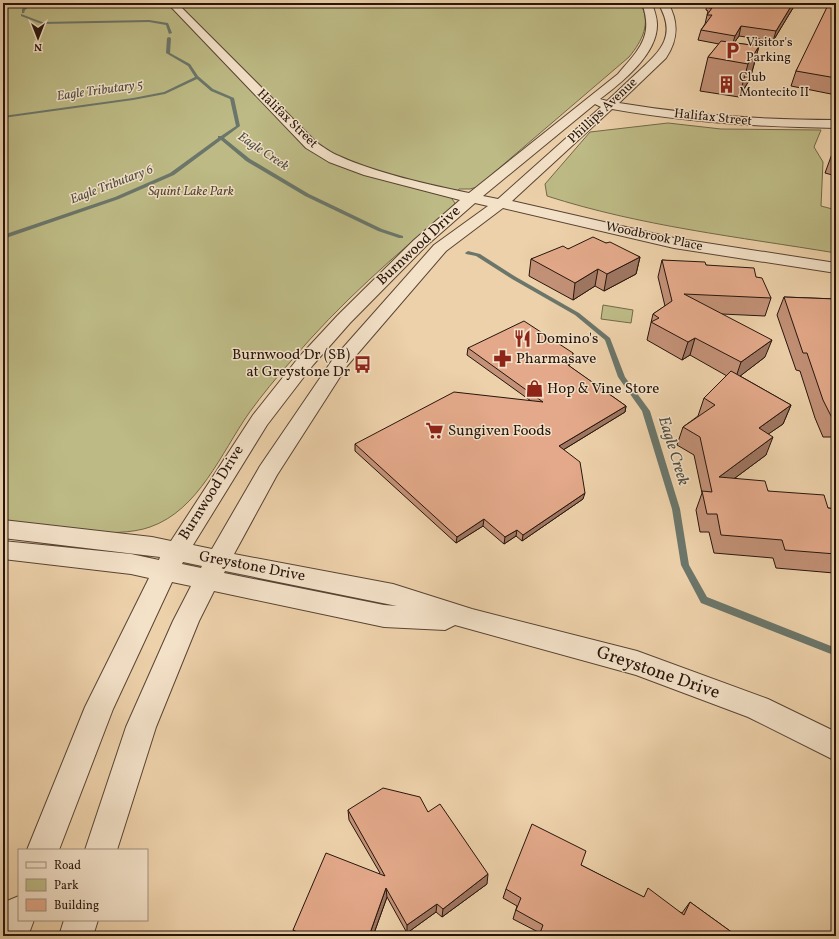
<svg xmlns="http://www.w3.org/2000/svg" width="839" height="939" viewBox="0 0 839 939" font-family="Vollkorn,serif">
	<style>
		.green { fill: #bdba85; stroke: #726848 }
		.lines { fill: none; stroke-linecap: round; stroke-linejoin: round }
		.stream { fill: #6b766a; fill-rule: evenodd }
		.minor-casing { stroke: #584434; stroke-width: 2 }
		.minor { fill: #f3e1c8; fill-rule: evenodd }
		.wall { fill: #c39177; stroke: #26150c }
		.shaded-wall { fill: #9f7661; stroke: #26150c }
		.building { fill: #e3a98a; stroke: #26150c }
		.labels { text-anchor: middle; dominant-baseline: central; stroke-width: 3; stroke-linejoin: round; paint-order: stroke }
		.far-poi-label { font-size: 13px; fill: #26150c; stroke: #f3e1c8; text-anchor: start }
		.far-water-label { font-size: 13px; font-style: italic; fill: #4e4e43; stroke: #f3e1c8 }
		.far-street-label { font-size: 13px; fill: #26150c; stroke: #f3e1c8 }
		.far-park-label { font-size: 13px; font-style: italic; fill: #534730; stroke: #f3e1c8 }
		.street-label { font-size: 15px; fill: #26150c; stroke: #f3e1c8 }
		.poi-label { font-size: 15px; fill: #26150c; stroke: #f3e1c8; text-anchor: start }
		.water-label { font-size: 16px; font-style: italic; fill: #4e4e43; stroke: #f3e1c8 }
		.near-street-label { font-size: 18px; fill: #26150c; stroke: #f3e1c8 }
	</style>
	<rect width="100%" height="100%" fill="#edd1aa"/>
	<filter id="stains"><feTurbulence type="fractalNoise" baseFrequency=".005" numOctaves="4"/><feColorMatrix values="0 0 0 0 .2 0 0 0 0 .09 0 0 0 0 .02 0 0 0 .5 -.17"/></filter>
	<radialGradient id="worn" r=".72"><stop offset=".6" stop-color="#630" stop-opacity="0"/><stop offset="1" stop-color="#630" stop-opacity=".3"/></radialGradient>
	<path class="green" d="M3,3h637c12,20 2,38 -11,54l-152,130 -7,2h-11l-7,10 3,4 -2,4c-58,48 -114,97 -162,154 -15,17 -29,34 -42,52 -28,40 -50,97 -99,114 -36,13 -108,0 -147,-4z
		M668,123l53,6 100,1 -7,17 9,15 -2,44 15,4v43c-97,-16 -196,-27 -289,-57l-2,-12 45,-52z
		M603,305l30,5 -2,13 -30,-4z"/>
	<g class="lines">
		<path class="stream" d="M30,3h4l-9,7 -1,3h-2v-4z
			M21,14l21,8 107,-2 19,3 4,10 -3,1 -3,-9 -17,-3 -107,2 -21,-8z
			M169,37l2,1 -1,15 20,11 8,12 15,13 21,9 6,28 -16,12 26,21 59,35 73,35 21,7v2h-4l-21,-7 -73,-35 -59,-35 -25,-21 -47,35 -55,24 -116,40v-4l112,-38 55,-24 48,-35v-2h3l15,-10 -6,-27 -19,-8 -14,-12 -32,15 -32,6 -130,18v-2l130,-18 31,-6 31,-15 -7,-11 -22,-13 1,-15z
			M468,251l12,3 36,23 63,36 31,25 15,39 25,34 30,98 9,56 18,32 129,51v8l-135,-53 -20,-38 -9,-56 -30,-98 -24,-34 -13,-37 -30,-25 -63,-36 -36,-23 -10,-2 -1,-1z"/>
		<defs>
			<path id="minor" d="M642,3h10c2,7 5,14 5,21 1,30 -36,59 -57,75l7,2c11,-10 21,-20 32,-30 23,-21 38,-36 19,-68h10c11,19 10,37 -2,55l-47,45c72,12 144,17 217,17v8c-75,-1 -150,-6 -224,-19l-100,92 162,37 162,25v10l-162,-25 -171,-40 -57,43 -99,115 -70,109 -43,79 159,30 79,25 165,42 131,48 68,33v29l-88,-44 -112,-42 -181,-50 -10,5 -61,-3 -170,-36 -15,30 -43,106 -39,123h-32l41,-123 47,-106 18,-35 -19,-4 -59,127 -54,141h-32l58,-143 64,-129 -18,-4 -128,-15v-18l128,13 28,6 1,-3 -157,-19v-18l149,17 19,4 82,-126 46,-58 39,-42 76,-75 46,-40 -96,-25 -35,-13 -23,-14 -133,-139 -2,-2 2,-2h6l137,137c7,5 15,11 23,14 37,17 90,29 130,37l149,-119c21,-25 36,-37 24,-71zM595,104l6,3 -103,92 -15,-3zM475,203l13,3 -54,39 -101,114 -73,107 -48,83 -19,-4 74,-120 46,-60 37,-42 76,-77zM183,562l19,4 -1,2 -19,-4zM225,571l172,35 -13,-1 -160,-32z
				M19,896v24h15l-6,16h-25v-26l4,-9z
				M64,920h34l-5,16h-34z"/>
		</defs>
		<use href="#minor" class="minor-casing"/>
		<use href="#minor" class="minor"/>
	</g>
	<path class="wall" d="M707,3h89l-23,38 -34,-5 -5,7 25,3 -9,33 -11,18 -39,-6 8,-34 11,-13 -21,-4 3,-10 4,-6 3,-13 -2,-1z
		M836,3v92l-45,-9 5,-15z
		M836,143v33l-11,-3z
		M606,243l34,14 -4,17 -32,17 -9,-5 -22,14 -44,-24 2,-17 37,-10z
		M662,260l44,5 50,12 15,21 -6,18 -43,-2 43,43 -25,19 51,29 -8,19 -15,10 -2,21 -31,23 33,13 60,17 8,1v60l-2,4 -58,-5 -3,-10 -59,-5 -5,-21h-9l-4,-22 6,-17 -8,-38 -17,-10 6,-18 15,-11 6,-18 23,-22 -37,-21 -8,5 -35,-20 6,-26 12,-8 -7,-29z
		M784,297l52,2v140l-1,-2h-12l-8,-19 -15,-47 -4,-1 -19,-55z
		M468,348l104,11 -3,7 57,40 -1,6 -62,38 20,49 -61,42 -6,-5 -12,8 -21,-18 -27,17 -101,-92v-7l176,-43 -64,-46z
		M348,810l80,2 59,72 -45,33 -6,-5 -29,21 -20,-36 -14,39h-77l-3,-6 87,-57 -31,-53z
		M581,865l62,32 39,16 8,-11 47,34 -197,-3 -27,-14 4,-13 -14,-8 3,-9z"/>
	<path class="shaded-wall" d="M793,3h3l-23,38 3,-10z
		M741,26l-2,10 -7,10 3,-10z
		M759,46l-9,33 -11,18 9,-33z
		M640,257l-4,17 -32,17 3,-17z
		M598,269l-3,17 -22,14 2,-17z
		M695,338l-5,17 -8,5 6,-18z
		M772,340l-7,17 -30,23 6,-18z
		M573,353l-1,6 -5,12 1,-6z
		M791,405l-8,19 -32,22 8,-18z
		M626,406l-1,6 -67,41 1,-7z
		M773,437l-7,18 -54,40 7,-18z
		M585,493l-2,6 -61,42 1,-6z
		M484,519l-1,7 -27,17 1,-6z
		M517,530l-1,6 -12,8 1,-7z
		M488,874l-1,10 -45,33 1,-8z
		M386,888l1,9 -14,39h-4z
		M437,904l-1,8 -29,21v-8z"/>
	<path class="building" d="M713,3h80l-17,28 -35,-5 -6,10 -34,-6 11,-15h-5l5,-7h-3z
		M829,3h7v75l-40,-7z
		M721,41l38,5 -11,18 -40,-7z
		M593,237l13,6 4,-1 30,15 -33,17 -9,-5 -23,14 -44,-24 32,-13 5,3z
		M662,260l43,2 1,3 48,3 2,9 6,1 9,20 -87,-4 88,46 -31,22 -46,-24 -7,4 -37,-20 8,-4 -6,-4 19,-13z
		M784,297l52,2v120l-4,-1 -9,-18 -16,-47h-4z
		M524,321l49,32 -5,12 58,41 -67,40 21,16 5,31 -62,42 -6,-5 -12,7 -21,-18 -27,18 -102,-93 99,-52 89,10 -75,-54z
		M731,371l60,34 -32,23 14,9 -54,40 46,4 3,10 56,4 4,13 8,1v45l-51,-4 -3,-10 -61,-5 -4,-21h-10l-5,-23 10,1 -12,-55 -17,-10 32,-22 -11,-7z
		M383,788l37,9 8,15 12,-8 48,70 -45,35 -6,-5 -30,21 -21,-37 -17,48h-66l1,-1 -11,-5 33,-77 59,23 -37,-66z
		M532,824l54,27 -5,14 63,32 4,-9 36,27 6,-13 47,34h-198l4,-11 -27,-15 5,-12 -15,-9z"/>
	<defs>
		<symbol id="parking-bare" viewBox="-9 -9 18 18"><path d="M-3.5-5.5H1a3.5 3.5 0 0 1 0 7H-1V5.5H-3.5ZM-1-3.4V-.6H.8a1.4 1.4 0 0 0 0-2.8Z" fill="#8f2418" stroke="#f3e1c8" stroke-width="2.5" paint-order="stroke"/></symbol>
		<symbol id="building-bare" viewBox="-9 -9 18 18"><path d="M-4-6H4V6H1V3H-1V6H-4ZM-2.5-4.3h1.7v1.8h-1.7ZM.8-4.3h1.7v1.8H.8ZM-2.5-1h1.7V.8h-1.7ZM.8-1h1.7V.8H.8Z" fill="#8f2418" stroke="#f3e1c8" stroke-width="2.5" paint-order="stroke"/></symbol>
		<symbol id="restaurant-bare" viewBox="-9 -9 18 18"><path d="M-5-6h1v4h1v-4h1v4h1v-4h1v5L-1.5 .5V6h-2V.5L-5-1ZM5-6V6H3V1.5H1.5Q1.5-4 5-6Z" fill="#8f2418" stroke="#f3e1c8" stroke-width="2.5" paint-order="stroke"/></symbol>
		<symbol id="pharmacy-bare" viewBox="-9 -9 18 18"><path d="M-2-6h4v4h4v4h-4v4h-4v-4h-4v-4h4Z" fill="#8f2418" stroke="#f3e1c8" stroke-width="2.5" paint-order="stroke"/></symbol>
		<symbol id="bus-bare" viewBox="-9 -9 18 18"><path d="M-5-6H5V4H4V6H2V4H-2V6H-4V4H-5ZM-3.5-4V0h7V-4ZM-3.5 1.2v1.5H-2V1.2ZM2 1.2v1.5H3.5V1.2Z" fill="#8f2418" stroke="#f3e1c8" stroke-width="2.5" paint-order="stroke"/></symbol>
		<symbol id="shop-bare" viewBox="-9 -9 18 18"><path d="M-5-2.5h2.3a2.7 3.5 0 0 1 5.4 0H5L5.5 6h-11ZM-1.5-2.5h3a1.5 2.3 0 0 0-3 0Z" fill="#8f2418" stroke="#f3e1c8" stroke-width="2.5" paint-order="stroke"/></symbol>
		<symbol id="supermarket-bare" viewBox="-9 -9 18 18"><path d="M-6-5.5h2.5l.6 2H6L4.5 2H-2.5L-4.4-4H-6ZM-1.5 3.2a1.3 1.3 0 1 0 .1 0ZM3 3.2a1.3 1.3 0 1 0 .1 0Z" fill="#8f2418" stroke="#f3e1c8" stroke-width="2.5" paint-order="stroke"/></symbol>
	</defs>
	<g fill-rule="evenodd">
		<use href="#parking-bare" x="720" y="38" width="25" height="25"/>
		<use href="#building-bare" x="714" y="72" width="25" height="25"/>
		<use href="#restaurant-bare" x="510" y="326" width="25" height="25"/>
		<use href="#pharmacy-bare" x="490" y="346" width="25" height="25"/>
		<use href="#bus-bare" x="350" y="352" width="25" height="25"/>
		<use href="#shop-bare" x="522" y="376" width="25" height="25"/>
		<use href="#supermarket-bare" x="422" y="418" width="25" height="25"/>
	</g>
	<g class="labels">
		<g class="far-poi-label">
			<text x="746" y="43">Visitor's<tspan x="746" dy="15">Parking</tspan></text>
			<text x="739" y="78">Club<tspan x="739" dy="15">Montecito II</tspan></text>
		</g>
		<g class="far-water-label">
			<text transform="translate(100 91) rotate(-8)">Eagle Tributary 5</text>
			<text transform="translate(263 152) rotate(34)">Eagle Creek</text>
			<text transform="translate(112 185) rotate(-21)">Eagle Tributary 6</text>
		</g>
		<g class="far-street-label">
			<text transform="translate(603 111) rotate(-43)">Phillips Avenue</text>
			<text transform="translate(713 118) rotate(6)">Halifax Street</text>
			<text transform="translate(287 119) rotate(44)">Halifax Street</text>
			<text transform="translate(654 237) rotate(12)">Woodbrook Place</text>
		</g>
		<g class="far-park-label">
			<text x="191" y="192">Squint Lake Park</text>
		</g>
		<g class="street-label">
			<text transform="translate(419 246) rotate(-43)">Burnwood Drive</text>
			<text transform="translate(212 493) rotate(-58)">Burnwood Drive</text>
			<text transform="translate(252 567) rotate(11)">Greystone Drive</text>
		</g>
		<g class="poi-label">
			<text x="536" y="339">Domino's</text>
			<text x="350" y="355" text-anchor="end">Burnwood Dr (SB)<tspan x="350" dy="17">at Greystone Dr</tspan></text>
			<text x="516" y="359">Pharmasave</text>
			<text x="547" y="389">Hop &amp; Vine Store</text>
			<text x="448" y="431">Sungiven Foods</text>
		</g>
		<g class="water-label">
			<text transform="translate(673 451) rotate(73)">Eagle Creek</text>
		</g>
		<g class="near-street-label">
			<text transform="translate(658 673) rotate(19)">Greystone Drive</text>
		</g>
	</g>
	<rect width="839" height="939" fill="none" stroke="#edd1aa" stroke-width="16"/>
	<rect x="4" y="4" width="831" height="931" fill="none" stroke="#26150c" stroke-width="2"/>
	<rect x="8" y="8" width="823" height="923" fill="none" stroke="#26150c"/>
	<rect x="18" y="849" width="130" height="72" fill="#f3e1c8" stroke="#a18f7d"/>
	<rect x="26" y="862" width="20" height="6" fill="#f3e1c8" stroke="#a18f7d"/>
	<text x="54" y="869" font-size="12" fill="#26150c">Road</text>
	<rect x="26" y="879" width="20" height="12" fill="#bdba85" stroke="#a18f7d"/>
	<text x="54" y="889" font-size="12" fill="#26150c">Park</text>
	<rect x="26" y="899" width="20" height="12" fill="#e3a98a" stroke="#a18f7d"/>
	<text x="54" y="909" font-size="12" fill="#26150c">Building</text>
	<g transform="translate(38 38) rotate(180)" stroke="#f3e1c8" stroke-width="3" paint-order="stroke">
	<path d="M0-3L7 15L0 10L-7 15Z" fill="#26150c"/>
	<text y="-6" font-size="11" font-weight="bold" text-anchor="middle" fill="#26150c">N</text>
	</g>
	<rect width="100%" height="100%" filter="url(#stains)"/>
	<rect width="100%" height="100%" fill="url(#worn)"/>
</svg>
